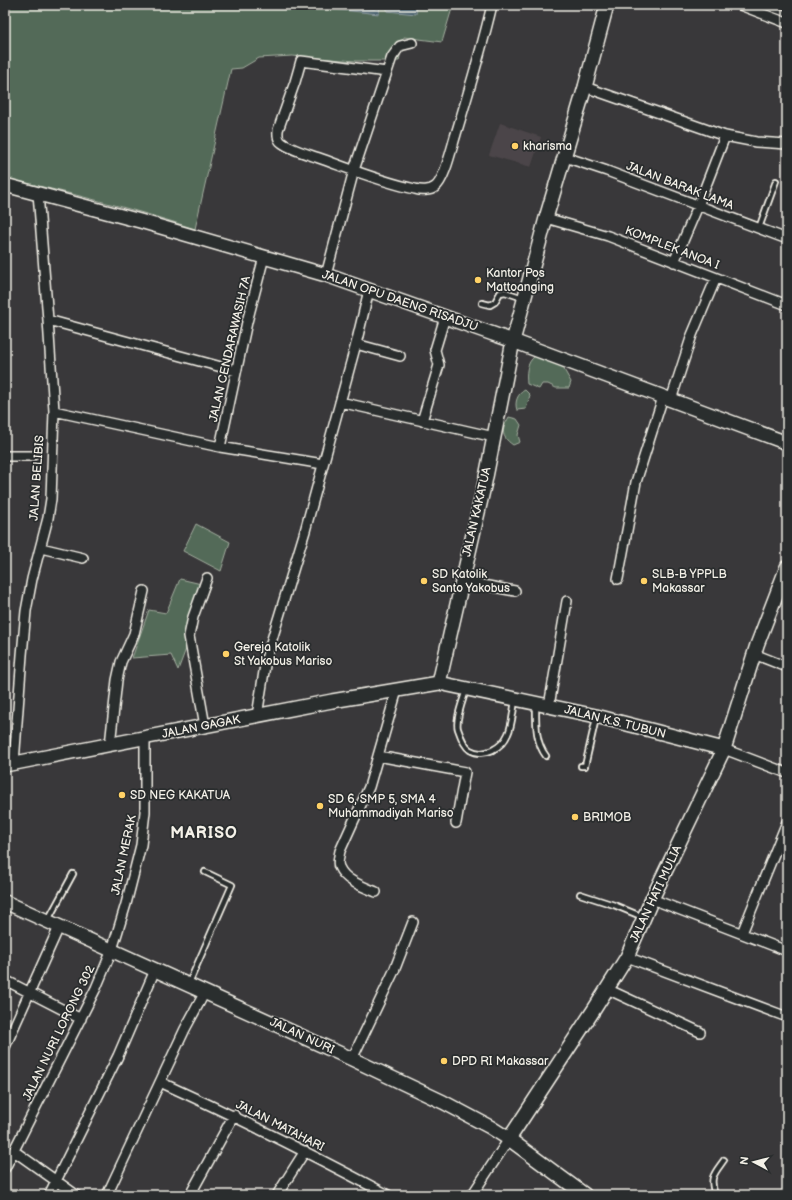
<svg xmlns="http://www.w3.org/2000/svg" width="792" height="1200" viewBox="0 0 792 1200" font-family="'Balsamiq Sans',sans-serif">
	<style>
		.built { fill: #4b4548 }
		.green { fill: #536b58; stroke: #a4aea0 }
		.water { fill: #4c6370; stroke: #8f9ca0 }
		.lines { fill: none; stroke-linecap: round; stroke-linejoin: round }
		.shore { stroke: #b1b8b8; stroke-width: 1 }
		.lane-casing { stroke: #f4f1e8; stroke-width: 8 }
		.street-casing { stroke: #f4f1e8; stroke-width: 12 }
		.secondary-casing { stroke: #f4f1e8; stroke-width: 16 }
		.lane { stroke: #2a2d2e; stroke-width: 4.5 }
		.street { stroke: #2a2d2e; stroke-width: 9 }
		.secondary { stroke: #2a2d2e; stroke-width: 13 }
		.poi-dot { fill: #ffd166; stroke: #2a2d2e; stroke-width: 1.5 }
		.labels { text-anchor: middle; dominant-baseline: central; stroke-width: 3.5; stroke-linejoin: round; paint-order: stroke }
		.poi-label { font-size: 12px; fill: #f4f1e8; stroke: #2a2d2e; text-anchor: start }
		.street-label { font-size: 12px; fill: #f4f1e8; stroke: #2a2d2e }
		.district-label { font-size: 16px; font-weight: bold; letter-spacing: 1px; fill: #f4f1e8; stroke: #2a2d2e }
	</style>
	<rect width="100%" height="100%" fill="#39383a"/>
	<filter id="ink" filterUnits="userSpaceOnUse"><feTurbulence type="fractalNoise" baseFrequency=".025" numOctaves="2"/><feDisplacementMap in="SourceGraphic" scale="8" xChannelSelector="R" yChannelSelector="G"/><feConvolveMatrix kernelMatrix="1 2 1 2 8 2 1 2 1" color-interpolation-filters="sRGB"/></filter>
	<g filter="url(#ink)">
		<path class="built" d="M500,123l41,14 -10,30 -42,-12z"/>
		<path class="green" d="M5,5h448l-11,37 -38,-5 -5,24h-43l-64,-5 -33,2 -17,10 -11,1 -36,160c-63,-21 -126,-36 -190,-51z
			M535,356l27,10 9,16 -2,6h-13l-8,-4h-6l-3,5 -12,-5c-1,-10 -1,-21 8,-28z
			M525,390l5,5 -4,14 -9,1c-3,-8 1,-17 8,-20z
			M509,417l8,2 4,6 -3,10 2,7 -7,3c-13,-9 -11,-16 -4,-28z
			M196,524l34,18 -9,29 -38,-20z
			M180,579l30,7 -32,84 -7,-15 -39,3 17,-48 17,3z"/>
		<path class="water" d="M296,5h84l-1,9z
			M387,5h30l-1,9 -29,-3z"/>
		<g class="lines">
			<path class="shore" d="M334,5l40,4 2,-1v-3"/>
			<defs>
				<path id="lane" d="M761,5l26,9
					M759,228l17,-47
					M482,303l8,2 5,-3 5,-9 5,-1 18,6
					M466,690c-3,10 -11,30 -8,39 2,6 7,18 12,21 14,8 32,-2 38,-16 4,-8 5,-23 7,-33
					M536,705c0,17 -1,37 10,51
					M581,766h4l11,-48
					M580,894l34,11 29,12
					M48,920l25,-46
					M189,983l43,-98 -27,-13
					M715,1195c-6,-18 -1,-21 9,-35"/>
				<path id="street" d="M740,5l47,18
					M387,72l-86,-11 -6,21 -17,48c0,4 -1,7 2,11 8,8 28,13 39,17 31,11 63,24 96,31 6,2 15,2 20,-2 10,-7 17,-41 21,-53 13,-43 26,-86 36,-129
					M585,87l140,49 31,6 31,2
					M565,157l42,14 180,68
					M546,218l62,18 179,69
					M674,262l24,-56 27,-70
					M326,275l28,-105 38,-113 8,-11 12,-3
					M48,320l188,51
					M356,344l44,12
					M671,400l21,-65 24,-57
					M340,402l154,35
					M54,411l166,36 103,17
					M422,421l17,-56 -4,-15 10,-33
					M220,447l27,-125 17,-65
					M5,456h27
					M41,548l42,10
					M618,579l18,-97 27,-85
					M462,581l53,10
					M754,654l33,13
					M549,706l18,-105
					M257,716l9,-57 39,-128 51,-187 13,-54
					M205,726l-16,-90 4,-19 14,-39
					M110,745l7,-65 4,-18 13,-28 10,-43
					M724,749l63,24
					M378,756l87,16 -9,51
					M14,763l8,-108 4,-44 6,-32 16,-61 3,-19 3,-88 -6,-91 -10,-127
					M376,892c-12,-5 -31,-11 -37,-25 -2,-4 0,-11 1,-16l29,-64 28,-97
					M652,899l135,52
					M742,933l45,-111
					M627,957l160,60
					M5,980l76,39
					M607,989l93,43
					M5,1047l54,-120
					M352,1059l42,-88 19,-49
					M160,1082c77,35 153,73 228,113
					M14,1151l62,44
					M5,1168l91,-180 16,-38 14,-46 15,-59 4,-33v-74
					M49,1195l69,-139 37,-86
					M107,1195l78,-166 20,-37
					M190,1195l44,-80
					M277,1195l28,-44
					M472,1195l37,-56"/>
				<path id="secondary" d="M5,185l135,36 186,54 187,66 274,102
					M439,683l46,-201 28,-141 33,-123 39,-131 22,-82
					M5,765l327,-64 107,-18 157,33 128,33
					M5,902l347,157 91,43 47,25 19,12 76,56
					M509,1139l86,-131 32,-51 25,-58 72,-150 33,-104 30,-78"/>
			</defs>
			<use href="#lane" class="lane-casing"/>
			<use href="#street" class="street-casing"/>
			<use href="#secondary" class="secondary-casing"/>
			<use href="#lane" class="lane"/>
			<use href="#street" class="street"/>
			<use href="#secondary" class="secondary"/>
		</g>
	</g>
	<g class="poi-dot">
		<circle cx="515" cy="146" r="4"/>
		<circle cx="478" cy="280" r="4"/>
		<circle cx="424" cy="581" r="4"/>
		<circle cx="644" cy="581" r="4"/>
		<circle cx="226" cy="654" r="4"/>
		<circle cx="122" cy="795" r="4"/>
		<circle cx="320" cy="806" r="4"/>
		<circle cx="575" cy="817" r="4"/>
		<circle cx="444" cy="1061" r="4"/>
	</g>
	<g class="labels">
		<g class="poi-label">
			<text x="523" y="146">kharisma</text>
			<text x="486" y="273">Kantor Pos<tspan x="486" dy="14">Mattoanging</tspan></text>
			<text x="432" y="574">SD Katolik<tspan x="432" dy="14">Santo Yakobus</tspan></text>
			<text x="652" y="574">SLB-B YPPLB<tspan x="652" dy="14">Makassar</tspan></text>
			<text x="234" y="647">Gereja Katolik<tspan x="234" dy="14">St Yakobus Mariso</tspan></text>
			<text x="130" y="795">SD NEG KAKATUA</text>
			<text x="328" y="799">SD 6, SMP 5, SMA 4<tspan x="328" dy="14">Muhammadiyah Mariso</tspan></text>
			<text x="583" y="817">BRIMOB</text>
			<text x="452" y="1061">DPD RI Makassar</text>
		</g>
		<g class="street-label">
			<text transform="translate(680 186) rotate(21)">JALAN BARAK LAMA</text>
			<text transform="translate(672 248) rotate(21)">KOMPLEK ANOA I</text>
			<text transform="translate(400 301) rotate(19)">JALAN OPU DAENG RISADJU</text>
			<text transform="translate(230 349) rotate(-77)">JALAN CENDARAWASIH 7A</text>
			<text transform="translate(37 478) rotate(-86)">JALAN BELIBIS</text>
			<text transform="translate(477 512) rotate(-77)">JALAN KAKATUA</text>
			<text transform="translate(615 722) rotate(14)">JALAN K.S. TUBUN</text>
			<text transform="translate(201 727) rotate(-11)">JALAN GAGAK</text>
			<text transform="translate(124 855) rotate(-78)">JALAN MERAK</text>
			<text transform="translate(656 894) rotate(-65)">JALAN HATI MULIA</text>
			<text transform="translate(59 1033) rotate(-64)">JALAN NURI LORONG 302</text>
			<text transform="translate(302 1036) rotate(25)">JALAN NURI</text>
			<text transform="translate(280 1126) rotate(27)">JALAN MATAHARI</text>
		</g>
		<g class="district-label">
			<text x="204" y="833">MARISO</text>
		</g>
	</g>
	<rect width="792" height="1200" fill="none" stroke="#2a2d2e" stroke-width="20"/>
	<rect x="10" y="10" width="772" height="1180" fill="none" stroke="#f4f1e8" stroke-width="1.5" filter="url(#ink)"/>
	<g transform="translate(754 1162) rotate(277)" stroke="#2a2d2e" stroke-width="3" paint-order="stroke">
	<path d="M0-3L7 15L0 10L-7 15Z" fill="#f4f1e8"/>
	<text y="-6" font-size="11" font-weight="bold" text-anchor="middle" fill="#f4f1e8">N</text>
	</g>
</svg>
